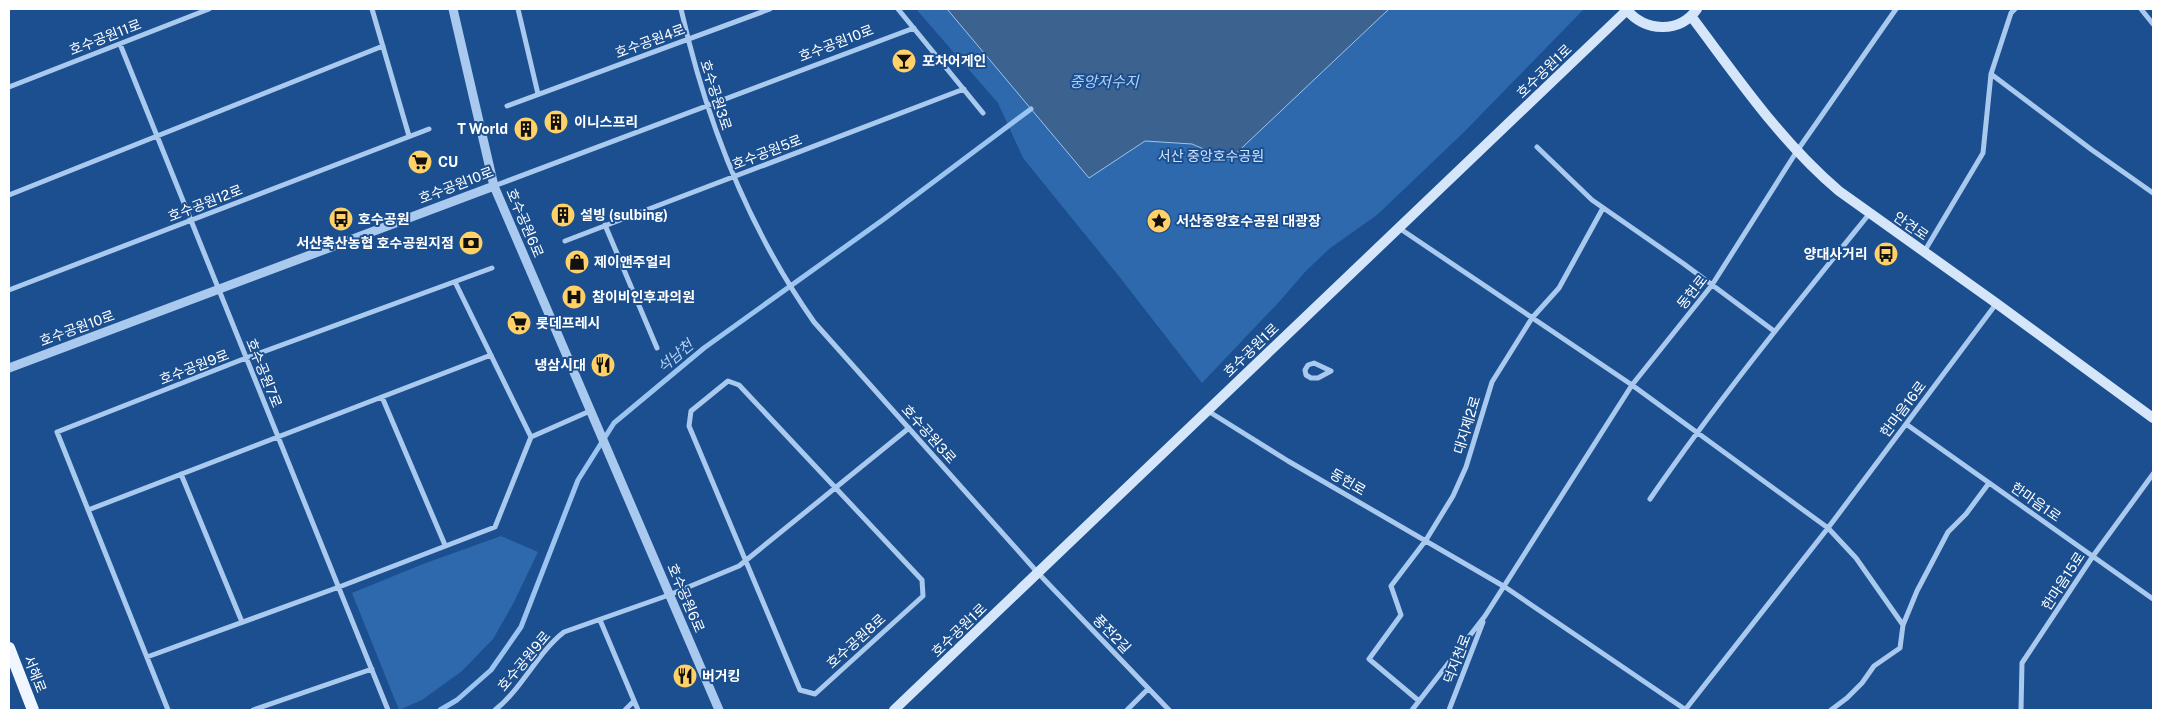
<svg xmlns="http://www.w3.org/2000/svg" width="2162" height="719" viewBox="0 0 2162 719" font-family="'Public Sans','Noto Sans KR',sans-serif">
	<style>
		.green { fill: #2e69ad }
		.water { fill: #3c6290; stroke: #9cc4f0 }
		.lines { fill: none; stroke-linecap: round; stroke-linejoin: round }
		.stream { stroke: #9cc4f0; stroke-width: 5 }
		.minor { stroke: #a9c9ee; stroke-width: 5 }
		.tertiary { stroke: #a9c9ee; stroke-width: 9 }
		.secondary { stroke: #d6e6fa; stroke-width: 10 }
		.primary { stroke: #f0f6ff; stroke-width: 12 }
		.labels { text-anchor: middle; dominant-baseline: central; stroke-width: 4; stroke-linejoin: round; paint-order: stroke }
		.street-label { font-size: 14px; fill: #fff; stroke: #1b4f8f }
		.poi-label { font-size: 14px; font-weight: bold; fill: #fff; stroke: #1b4f8f; text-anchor: start }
		.park-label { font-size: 14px; fill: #cfe3fa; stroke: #1b4f8f }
		.water-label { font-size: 15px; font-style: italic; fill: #b5d3f5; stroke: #1b4f8f }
	</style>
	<rect width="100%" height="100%" fill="#1b4f8f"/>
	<path class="green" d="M916,9h668l-121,124 -86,82 -48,34 -24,23 -26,30 -77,81 -84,-108 -95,-117 -25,-55z
		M501,536l37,16 -25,52 -20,35 -31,32 -40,29 -23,10 -47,-117 71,-29z"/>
	<path class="water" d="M947,9h442l-160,151 -37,-16 -47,-3 -56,37z"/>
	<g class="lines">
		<path class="stream" d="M440,710l17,-10 34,-30 30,-43 57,-147 36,-57 90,-75 180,-129 147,-110"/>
		<path class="minor" d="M372,9l37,127
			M518,9l20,85
			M681,9c25,111 67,219 133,313l224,251 131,137
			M898,9l85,104
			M2141,9l12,15
			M120,44l268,666
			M1991,74l101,76 61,43
			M9,87l200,-78
			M507,106l263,-97
			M1537,147l55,53 92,64 90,67
			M494,186l420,-158
			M9,195l374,-149
			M605,225l52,123
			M1399,228l233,157 196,143 28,30 47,67
			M565,241l399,-152
			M1924,252l59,-99 8,-79 20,-61 4,-4
			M455,282l76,155
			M9,290l420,-161
			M1314,363l17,8 -13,7h-7l-5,-3 -1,-5 3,-5z
			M728,381l11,4 183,195 1,16 -108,98 -15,-4 -111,-264 2,-15z
			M382,397l63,148
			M1208,411l80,50 217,126 181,123
			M1906,424l247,175
			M181,474l61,148
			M1650,499c68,-99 144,-192 220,-286
			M88,510l403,-155
			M600,620l38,90
			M147,657l192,-70 156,-60 36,-90 59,-26
			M1419,701l-50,-42 32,-44 -10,-29 35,-46 27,-44 13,-29 26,-85 40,-64 27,-30 44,-80
			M168,710l-111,-278 189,-74 246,-90
			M253,710l119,-41
			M495,710c27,-21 42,-57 69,-78l105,-37 70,-29 170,-138
			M625,710l9,-9
			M1127,710l21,-21
			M1412,710l73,-94 147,-231 80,-100 85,-134 99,-142
			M1449,710l34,-88
			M1685,710l143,-182 168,-224
			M1831,710l16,-12 15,-15 12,-17 26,-18 3,-23 14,-34 31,-59 18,-18 23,-31
			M2021,710l1,-47 71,-107 60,-82"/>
		<path class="tertiary" d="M453,9l41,177 225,524
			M9,368l485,-182"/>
		<path class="secondary" d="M1626,9c19,23 53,25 71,0
			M1691,16c46,61 89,125 148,175l157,112 157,115
			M894,710l733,-700"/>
		<path class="primary" d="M9,648l24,62"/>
	</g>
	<defs>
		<symbol id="bar-disc" viewBox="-11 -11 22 22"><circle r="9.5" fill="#ffd166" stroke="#1b4f8f"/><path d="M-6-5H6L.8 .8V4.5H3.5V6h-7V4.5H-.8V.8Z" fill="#111"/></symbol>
		<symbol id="building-disc" viewBox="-11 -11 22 22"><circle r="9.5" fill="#ffd166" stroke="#1b4f8f"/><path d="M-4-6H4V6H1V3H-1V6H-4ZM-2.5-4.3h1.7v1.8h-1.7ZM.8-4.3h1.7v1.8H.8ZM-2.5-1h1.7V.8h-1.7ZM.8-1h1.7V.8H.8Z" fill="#111"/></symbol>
		<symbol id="supermarket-disc" viewBox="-11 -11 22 22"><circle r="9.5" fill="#ffd166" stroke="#1b4f8f"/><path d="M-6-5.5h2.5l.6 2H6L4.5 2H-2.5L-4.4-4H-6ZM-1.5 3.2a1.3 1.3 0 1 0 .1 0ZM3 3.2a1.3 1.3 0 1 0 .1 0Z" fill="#111"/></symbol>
		<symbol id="bus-disc" viewBox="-11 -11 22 22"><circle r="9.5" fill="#ffd166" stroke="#1b4f8f"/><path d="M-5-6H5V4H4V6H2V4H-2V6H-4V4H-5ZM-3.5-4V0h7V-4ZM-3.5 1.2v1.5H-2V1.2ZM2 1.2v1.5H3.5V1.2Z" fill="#111"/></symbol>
		<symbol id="sight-disc" viewBox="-11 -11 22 22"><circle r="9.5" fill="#ffd166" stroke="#1b4f8f"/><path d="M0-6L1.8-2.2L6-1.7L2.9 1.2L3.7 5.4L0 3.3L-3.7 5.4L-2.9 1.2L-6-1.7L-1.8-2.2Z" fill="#111"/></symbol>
		<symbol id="bank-disc" viewBox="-11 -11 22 22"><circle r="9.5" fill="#ffd166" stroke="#1b4f8f"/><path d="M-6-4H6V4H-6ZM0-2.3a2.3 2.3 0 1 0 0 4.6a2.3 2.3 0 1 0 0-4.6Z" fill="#111"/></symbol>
		<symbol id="shop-disc" viewBox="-11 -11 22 22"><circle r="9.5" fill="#ffd166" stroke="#1b4f8f"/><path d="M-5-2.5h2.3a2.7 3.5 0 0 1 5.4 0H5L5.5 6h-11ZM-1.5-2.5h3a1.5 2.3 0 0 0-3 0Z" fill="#111"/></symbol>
		<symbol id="hospital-disc" viewBox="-11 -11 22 22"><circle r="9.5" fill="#ffd166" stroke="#1b4f8f"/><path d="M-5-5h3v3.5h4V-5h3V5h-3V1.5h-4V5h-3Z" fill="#111"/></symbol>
		<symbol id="restaurant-disc" viewBox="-11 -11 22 22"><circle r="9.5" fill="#ffd166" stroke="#1b4f8f"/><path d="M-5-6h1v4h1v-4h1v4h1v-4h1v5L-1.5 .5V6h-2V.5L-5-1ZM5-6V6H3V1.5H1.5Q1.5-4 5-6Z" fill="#111"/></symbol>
	</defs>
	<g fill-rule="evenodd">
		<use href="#bar-disc" x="890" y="47" width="28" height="28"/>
		<use href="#building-disc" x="542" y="108" width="28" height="28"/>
		<use href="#building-disc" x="512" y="115" width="28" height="28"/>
		<use href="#supermarket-disc" x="406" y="148" width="28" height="28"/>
		<use href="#building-disc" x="549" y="201" width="28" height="28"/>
		<use href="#bus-disc" x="327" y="205" width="28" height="28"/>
		<use href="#sight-disc" x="1145" y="207" width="28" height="28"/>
		<use href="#bank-disc" x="457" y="229" width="28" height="28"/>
		<use href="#bus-disc" x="1872" y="240" width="28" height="28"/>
		<use href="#shop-disc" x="563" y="248" width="28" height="28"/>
		<use href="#hospital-disc" x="560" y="283" width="28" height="28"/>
		<use href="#supermarket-disc" x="505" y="309" width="28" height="28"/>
		<use href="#restaurant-disc" x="589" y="351" width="28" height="28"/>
		<use href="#restaurant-disc" x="671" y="662" width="28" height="28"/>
	</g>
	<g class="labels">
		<g class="street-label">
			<text transform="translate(105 37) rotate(-21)">호수공원11로</text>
			<text transform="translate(650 41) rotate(-20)">호수공원4로</text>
			<text transform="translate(836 43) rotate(-21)">호수공원10로</text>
			<text transform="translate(1544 71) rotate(-44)">호수공원1로</text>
			<text transform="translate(716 95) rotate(72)">호수공원3로</text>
			<text transform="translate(767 152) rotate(-21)">호수공원5로</text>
			<text transform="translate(456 185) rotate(-21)">호수공원10로</text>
			<text transform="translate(205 203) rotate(-21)">호수공원12로</text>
			<text transform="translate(525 223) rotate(67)">호수공원6로</text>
			<text transform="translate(1911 226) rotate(35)">안견로</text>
			<text transform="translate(1692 292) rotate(-52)">동헌로</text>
			<text transform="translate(77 328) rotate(-20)">호수공원10로</text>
			<text transform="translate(1251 350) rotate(-44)">호수공원1로</text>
			<text transform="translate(194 367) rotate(-21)">호수공원9로</text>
			<text transform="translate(264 373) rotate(68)">호수공원7로</text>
			<text transform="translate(1903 409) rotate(-53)">한마음16로</text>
			<text transform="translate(1467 425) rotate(-73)">대지제2로</text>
			<text transform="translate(929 434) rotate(48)">호수공원3로</text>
			<text transform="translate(1348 482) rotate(30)">동헌로</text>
			<text transform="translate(2036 502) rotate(35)">한마음1로</text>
			<text transform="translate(2063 581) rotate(-57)">한마음15로</text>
			<text transform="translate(686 598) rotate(67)">호수공원6로</text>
			<text transform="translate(959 630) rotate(-44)">호수공원1로</text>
			<text transform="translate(1112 634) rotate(46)">풍전2길</text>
			<text transform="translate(856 641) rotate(-42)">호수공원8로</text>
			<text transform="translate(1457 659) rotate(-69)">덕지천로</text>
			<text transform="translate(524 661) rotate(-50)">호수공원9로</text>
			<text transform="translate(35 674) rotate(69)">서해로</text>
		</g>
		<g class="poi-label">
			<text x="922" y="61">포차어게인</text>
			<text x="574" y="122">이니스프리</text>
			<text x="508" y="129" text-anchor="end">T World</text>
			<text x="438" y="162">CU</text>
			<text x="580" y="215">설빙 (sulbing)</text>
			<text x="358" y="219">호수공원</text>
			<text x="1176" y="221">서산중앙호수공원 대광장</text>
			<text x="454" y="243" text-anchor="end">서산축산농협 호수공원지점</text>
			<text x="1868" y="254" text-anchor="end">양대사거리</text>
			<text x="594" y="262">제이앤주얼리</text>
			<text x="592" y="297">참이비인후과의원</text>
			<text x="536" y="323">롯데프레시</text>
			<text x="586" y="365" text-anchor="end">냉삼시대</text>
			<text x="702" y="676">버거킹</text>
		</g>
		<g class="park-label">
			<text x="1211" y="156">서산 중앙호수공원</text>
		</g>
		<g class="water-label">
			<text x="1104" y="81">중앙저수지</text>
			<text transform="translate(675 356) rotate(-40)">석남천</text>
		</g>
	</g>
	<rect width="2162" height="719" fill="none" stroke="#ffffff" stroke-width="20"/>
</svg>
